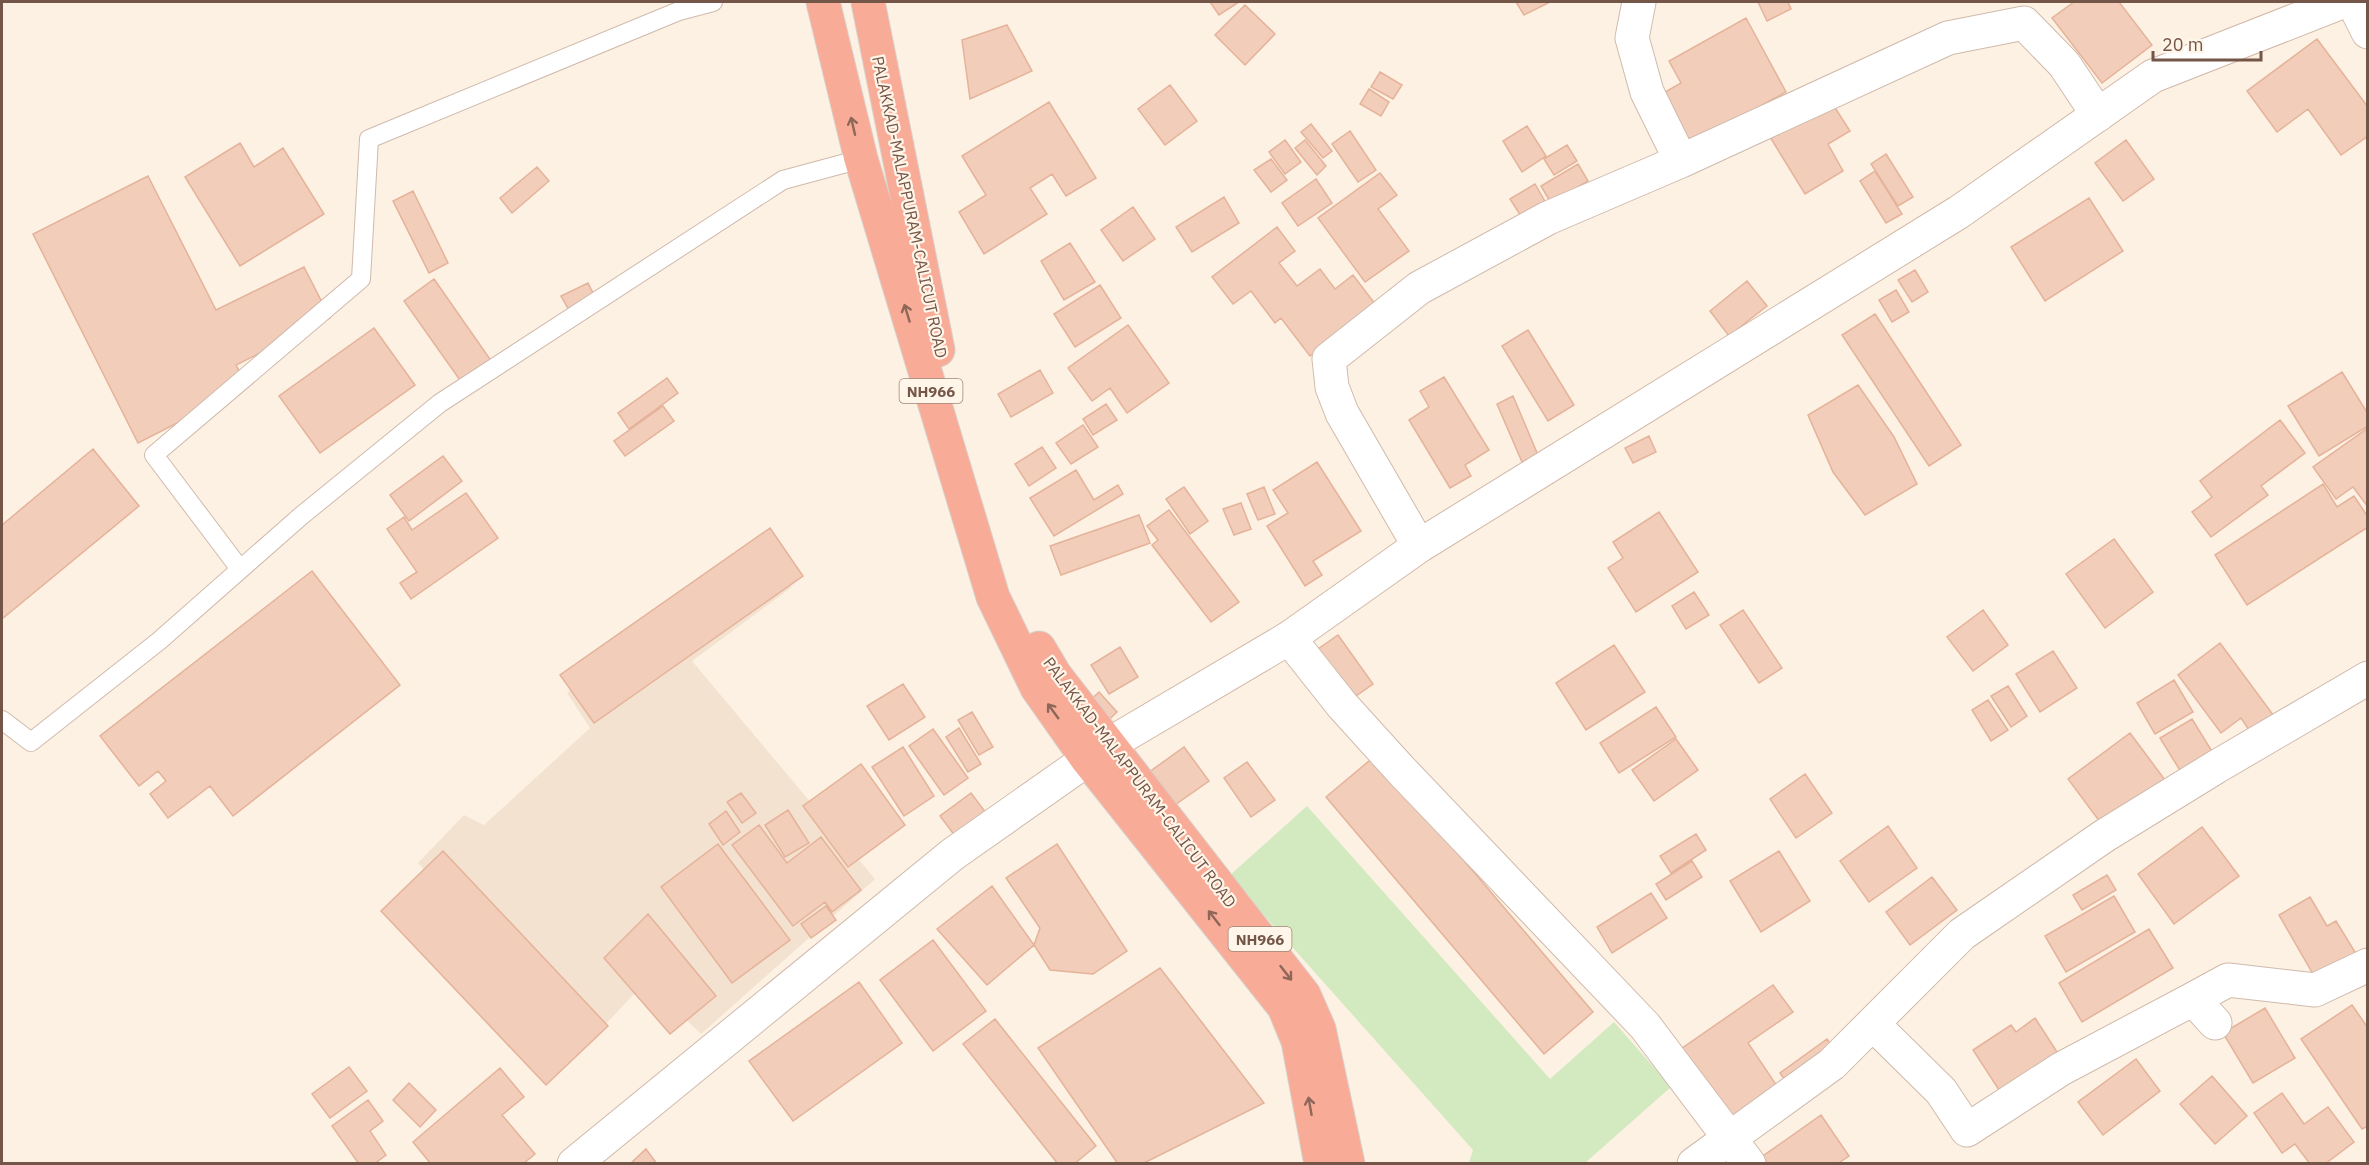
<svg xmlns="http://www.w3.org/2000/svg" width="2369" height="1165" viewBox="0 0 2369 1165" font-family="'IBM Plex Sans',sans-serif">
	<style>
		.residential { fill: #f4e2d0 }
		.green { fill: #d3eac1 }
		.building { fill: #f2cdb9; stroke: #e5b29a; stroke-width: 1.5 }
		.lines { fill: none; stroke-linecap: round; stroke-linejoin: round }
		.lane-casing { stroke: #d0baac; stroke-width: 20 }
		.street-casing { stroke: #d0baac; stroke-width: 35 }
		.secondary-casing { stroke: #d3b9a9; stroke-width: 35 }
		.highway-casing { stroke: #d8d0cc; stroke-width: 35 }
		.lane { stroke: #fff; stroke-width: 18 }
		.street { stroke: #fff; stroke-width: 33 }
		.secondary { stroke: #fff; stroke-width: 33 }
		.highway { stroke: #f8ac98; stroke-width: 33 }
		.oneway { stroke: #8e6758 }
		.labels { text-anchor: middle; dominant-baseline: central; stroke-width: 4.5; stroke-linejoin: round; paint-order: stroke }
		.shield { fill: #fff5e8; stroke: #9e8678; stroke-width: 1.5 }
		.shield-label { font-size: 15px; font-weight: bold; fill: #745648 }
		.street-label { font-size: 16px; fill: #745648; stroke: #fff5e8 }
	</style>
	<rect width="100%" height="100%" fill="#fcf1e2"/>
	<path class="residential" d="M762,541l30,46 -100,74 183,218 -174,155 -55,-53 -55,59 -173,-177 46,-48 20,10 106,-97 -23,-35z"/>
	<path class="green" d="M1307,806l243,273 64,-57 57,65 -86,76h-116l4,-13 -244,-274z"/>
	<path class="building" d="M1210,2h29l-20,13z
		M1516,2h34l-26,13z
		M1758,2h30l3,7 -24,12z
		M2074,2h45l33,43 -50,38 -50,-65z
		M1245,5l30,29 -30,31 -30,-30z
		M1746,18l40,74 -99,54 -27,-51 21,-12 -12,-22z
		M1007,25l25,46 -62,28 -8,-59z
		M2317,39l51,68v29l-27,19 -33,-46 -31,23 -30,-41z
		M1380,72l22,13 -9,14 -22,-12z
		M1170,85l27,36 -32,24 -27,-36z
		M1369,89l20,13 -8,14 -21,-12z
		M1830,100l20,31 -22,13 15,27 -38,23 -35,-57z
		M1049,102l47,76 -30,18 -14,-22 -22,14 17,26 -63,40 -25,-42 27,-17 -24,-39z
		M1311,124l21,27 -9,7 -22,-26z
		M1527,126l19,30 -24,16 -19,-31z
		M1350,131l26,39 -18,12 -26,-38z
		M1285,140l16,22 -16,12 -16,-22z
		M1305,140l21,26 -9,9 -22,-27z
		M2126,140l28,39 -31,22 -28,-38z
		M240,143l14,24 29,-19 41,66 -84,52 -55,-89z
		M1567,145l10,16 -23,14 -10,-16z
		M1886,154l27,43 -15,9 -27,-42z
		M1271,159l16,21 -16,12 -17,-22z
		M1578,164l10,17 -37,22 -10,-17z
		M537,167l12,14 -37,32 -12,-15z
		M1875,171l27,43 -16,9 -26,-42z
		M1380,173l17,22 -19,14 31,42 -44,31 -47,-64z
		M148,176l68,134 88,-43 26,51 -94,47 12,22 -110,56 -105,-209z
		M1316,179l16,24 -34,23 -16,-23z
		M1535,184l15,26 -24,14 -16,-25z
		M413,191l35,72 -19,10 -36,-72z
		M1224,197l15,26 -47,29 -16,-25z
		M2089,198l34,53 -78,50 -34,-54z
		M1133,207l22,32 -32,22 -22,-31z
		M1277,227l18,24 -16,12 18,23 23,-17 15,20 18,-14 23,30 -66,51 -29,-38 -6,5 -24,-32 -18,13 -21,-27z
		M1070,243l25,39 -31,18 -23,-39z
		M1915,270l13,22 -16,10 -14,-22z
		M434,279l58,83 -30,21 -58,-82z
		M1747,281l20,25 -38,30 -19,-25z
		M588,283l7,14 -26,13 -8,-14z
		M1100,285l21,33 -46,29 -21,-33z
		M1896,290l13,22 -17,10 -13,-22z
		M1875,314l86,131 -32,21 -87,-131z
		M1128,325l41,58 -42,30 -17,-25 -18,13 -24,-33z
		M374,328l41,57 -95,68 -41,-57z
		M1528,330l46,75 -26,16 -46,-75z
		M1040,370l13,23 -42,24 -13,-23z
		M2342,372l26,42v12l-49,30 -31,-50z
		M1444,377l45,73 -24,15 6,11 -21,12 -41,-68 20,-13 -9,-16z
		M667,378l11,15 -49,36 -11,-16z
		M1858,385l36,52 23,47 -52,31 -32,-43 -25,-57z
		M1513,396l25,59 -16,7 -25,-58z
		M1106,404l11,16 -24,15 -10,-16z
		M663,406l11,15 -49,35 -11,-15z
		M2280,420l25,33 -44,33 7,9 -57,42 -19,-25 20,-15 -12,-16z
		M1083,425l15,22 -27,17 -15,-21z
		M2368,428v79l-15,-20 -17,12 -23,-32z
		M1649,436l7,16 -23,11 -8,-15z
		M1042,447l14,21 -27,18 -14,-22z
		M93,449l46,57 -137,113v-94z
		M443,456l19,25 -53,40 -19,-26z
		M1317,462l44,69 -48,30 9,14 -17,11 -38,-60 21,-13 -15,-23z
		M1076,470l18,30 24,-15 5,9 -69,42 -24,-38z
		M2323,484l14,23 17,-11 14,21v10l-121,78 -32,-50z
		M1184,487l24,34 -18,13 -24,-35z
		M1264,487l11,27 -17,6 -11,-26z
		M466,493l32,45 -87,61 -11,-16 17,-11 -30,-43 17,-12 8,13z
		M1241,503l10,26 -17,6 -11,-26z
		M1169,510l70,92 -28,20 -59,-77 6,-5 -11,-14z
		M1659,512l39,60 -62,40 -28,-44 15,-10 -10,-16z
		M1139,515l11,28 -89,32 -11,-29z
		M770,528l33,48 -209,147 -34,-48z
		M2114,539l39,53 -48,36 -39,-54z
		M312,571l88,114 -167,131 -23,-30 -42,32 -18,-24 16,-13 -8,-10 -19,15 -39,-50z
		M1694,592l15,23 -23,14 -14,-23z
		M1743,610l39,58 -23,15 -39,-58z
		M1983,610l25,35 -35,26 -26,-34z
		M1338,635l35,49 -27,19 -35,-49z
		M2220,643l54,73 -23,17 -10,-15 -20,15 -43,-58z
		M1614,645l31,47 -59,38 -30,-47z
		M1120,647l18,30 -29,17 -18,-29z
		M2053,651l24,37 -37,24 -24,-38z
		M2174,680l19,32 -38,22 -18,-31z
		M903,684l22,33 -36,23 -22,-34z
		M2008,686l19,30 -16,11 -20,-31z
		M1099,692l18,20 -16,15 -18,-20z
		M1988,700l20,30 -17,11 -19,-31z
		M1656,707l20,30 -57,36 -19,-30z
		M972,712l21,35 -14,8 -21,-35z
		M2192,719l21,34 -32,19 -21,-34z
		M959,728l22,36 -13,8 -22,-35z
		M933,729l35,49 -24,17 -35,-49z
		M2130,733l35,47 -62,46 -35,-47z
		M1676,739l22,31 -44,31 -22,-31z
		M903,747l31,49 -30,20 -32,-49z
		M1184,747l25,34 -40,28 -24,-34z
		M1375,756l218,256 -49,42 -218,-257z
		M1247,762l28,38 -24,17 -27,-39z
		M861,764l44,61 -57,42 -45,-61z
		M1805,774l27,39 -36,25 -26,-39z
		M741,793l15,20 -14,10 -15,-21z
		M971,793l15,20 -31,23 -15,-20z
		M788,810l21,33 -24,14 -20,-32z
		M726,811l14,21 -17,13 -14,-21z
		M759,825l28,38 34,-26 40,53 -29,22 -7,-10 -32,24 -61,-81z
		M1888,826l29,42 -48,34 -29,-41z
		M2202,827l37,49 -65,48 -36,-50z
		M1696,834l10,16 -35,23 -11,-17z
		M718,844l72,96 -58,43 -71,-96z
		M1057,844l70,107 -34,23 -43,-4 -16,-25 6,-17 -34,-50z
		M443,851l165,175 -62,59 -165,-174z
		M1779,851l31,50 -49,31 -31,-51z
		M1692,861l10,16 -36,23 -10,-16z
		M2107,875l9,15 -34,20 -9,-15z
		M1932,877l25,33 -47,35 -24,-33z
		M992,886l42,59 -47,40 -50,-56z
		M1651,893l16,25 -55,35 -15,-26z
		M2114,896l21,36 -69,40 -21,-36z
		M2310,897l17,29 9,-5 22,36 -41,24 -38,-66z
		M826,906l10,14 -25,18 -10,-14z
		M648,914l68,82 -46,38 -66,-76z
		M2149,929l24,39 -91,54 -23,-39z
		M933,940l53,71 -53,40 -53,-71z
		M1160,968l104,135 -122,61h-24l-80,-116z
		M859,982l43,61 -109,78 -44,-60z
		M1773,985l20,27 -45,31 33,49 -50,35 -53,-76z
		M2352,1005l16,23v98l-6,3 -61,-90z
		M2265,1008l30,50 -42,25 -30,-50z
		M2035,1018l24,37 -58,38 -28,-43 38,-25 5,7z
		M995,1019l101,127 -22,18h-16l-95,-120z
		M1827,1039l9,13 -48,33 -8,-12z
		M2136,1059l24,32 -57,44 -25,-33z
		M349,1067l18,24 -37,27 -18,-24z
		M500,1068l24,29 -22,18 33,39 -12,10h-92l-18,-22z
		M2212,1076l35,40 -32,28 -35,-40z
		M409,1083l27,27 -16,17 -27,-27z
		M2282,1093l22,31 24,-17 26,35 -29,22h-15l-15,-20 -13,9 -28,-40z
		M368,1100l15,21 -13,10 16,24 -12,9h-15l-27,-38z
		M1821,1115l28,41 -12,8h-73l-4,-6z
		M646,1149l11,15h-27z"/>
	<g class="lines">
		<defs>
			<path id="lane" d="M240,569l-86,-114 207,-176 8,-140 310,-128 34,-9
				M2,720l29,22 128,-101 142,-125 139,-113 343,-223 78,-21"/>
			<path id="street" d="M1639,2l-7,36 15,54 34,69
				M2353,2l15,30
				M1419,546l-77,-133 -10,-26 -3,-28 90,-71 129,-70 133,-57 267,-123 76,-15 40,41 34,51
				M1289,638l53,67 58,64 245,257 104,138
				M2193,999l35,-19 87,10 53,-25
				M1874,1025l67,66 26,39 94,-61 132,-70 22,24
				M574,1164l379,-310 155,-109
				M1694,1164l138,-100 130,-130 142,-98 112,-69 152,-89"/>
			<path id="secondary" d="M1108,745l181,-107 130,-92 540,-334 194,-136 189,-74"/>
			<path id="highway" d="M823,2l38,157 132,438 44,91 50,71 197,248 14,34 23,123
				M868,2l70,348
				M1039,648l16,27 249,320 15,34 29,135"/>
		</defs>
		<use href="#lane" class="lane-casing"/>
		<use href="#street" class="street-casing"/>
		<use href="#secondary" class="secondary-casing"/>
		<use href="#highway" class="highway-casing"/>
		<use href="#lane" class="lane"/>
		<use href="#street" class="street"/>
		<use href="#secondary" class="secondary"/>
		<use href="#highway" class="highway"/>
	</g>
	<defs><path id="oneway-shaft" d="M-6 0H5M1.5-3L5.5 0L1.5 3" fill="none" stroke-width="1.6" stroke-linecap="round" stroke-linejoin="round" transform="scale(1.5)"/></defs>
	<g class="oneway">
		<use href="#oneway-shaft" transform="translate(853 126) rotate(-103)"/>
		<use href="#oneway-shaft" transform="translate(907 313) rotate(-107)"/>
		<use href="#oneway-shaft" transform="translate(1053 711) rotate(-126)"/>
		<use href="#oneway-shaft" transform="translate(1214 918) rotate(-128)"/>
		<use href="#oneway-shaft" transform="translate(1286 973) rotate(52)"/>
		<use href="#oneway-shaft" transform="translate(1310 1106) rotate(-100)"/>
	</g>
	<g class="labels">
		<g class="shield">
			<rect x="899.5" y="379" width="63" height="24" rx="4.5"/>
			<rect x="1228.5" y="927" width="63" height="24" rx="4.5"/>
		</g>
		<g class="shield-label">
			<text x="931" y="391">NH966</text>
			<text x="1260" y="939">NH966</text>
		</g>
		<g class="street-label">
			<text transform="translate(910 207) rotate(78)">PALAKKAD-MALAPPURAM-CALICUT ROAD</text>
			<text transform="translate(1140 782) rotate(53)">PALAKKAD-MALAPPURAM-CALICUT ROAD</text>
		</g>
	</g>
	<rect width="2369" height="1165" fill="none" stroke="#745648" stroke-width="6"/>
	<path d="M2153 51v9h108v-9" fill="none" stroke="#745648" stroke-width="3"/>
	<text x="2162" y="51" font-size="18" fill="#745648" stroke="#fff5e8" stroke-width="4.5" paint-order="stroke">20 m</text>
</svg>
